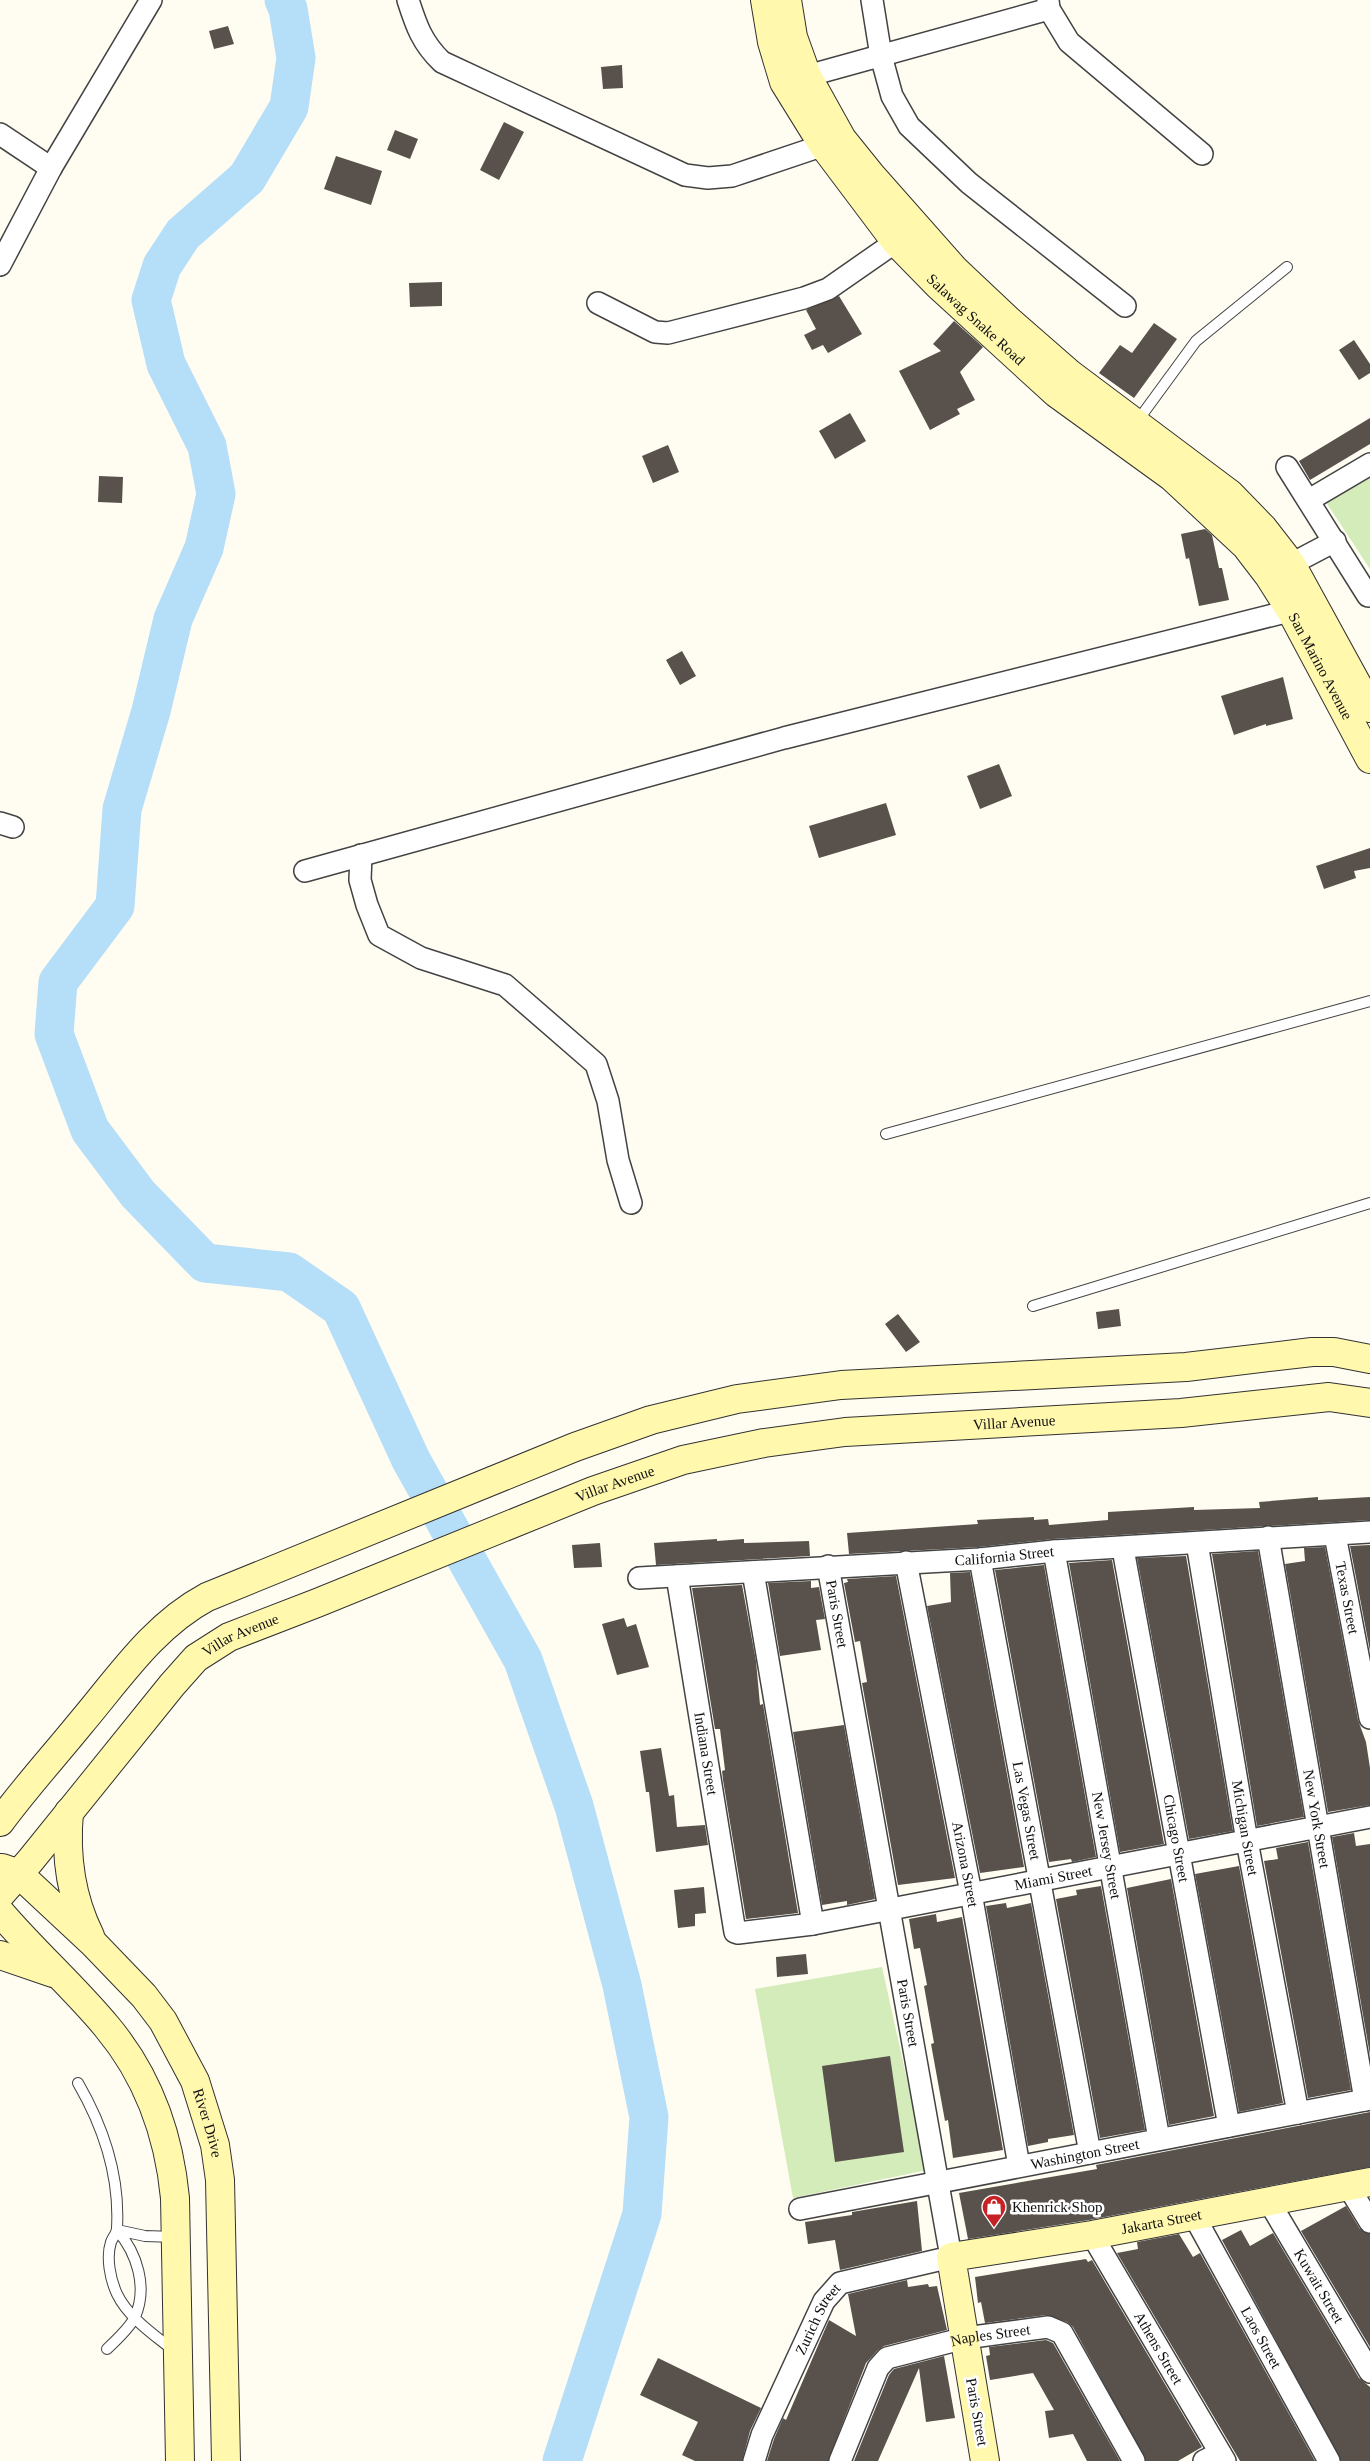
<svg xmlns="http://www.w3.org/2000/svg" width="1370" height="2461" viewBox="0 0 1370 2461" font-family="Georgia,serif">
	<style>
		.green { fill: #d3ecb9 }
		.lines { fill: none; stroke-linecap: round; stroke-linejoin: round }
		.river { stroke: #b5def9; stroke-width: 39 }
		.building { fill: #59514b }
		.lane-casing { stroke: #434343; stroke-width: 12 }
		.street-casing { stroke: #434343; stroke-width: 24 }
		.secondary-casing { stroke: #323232; stroke-width: 30 }
		.lane { stroke: #fff; stroke-width: 10 }
		.street { stroke: #fff; stroke-width: 21 }
		.secondary { stroke: #fff8ad; stroke-width: 28 }
		.labels { text-anchor: middle; dominant-baseline: central; stroke-width: 5; stroke-linejoin: round; paint-order: stroke }
		.street-label { font-size: 15px; fill: #101010; stroke: #fff }
		.poi-label { font-size: 15px; fill: #101010; stroke: #fff; text-anchor: start }
	</style>
	<rect width="100%" height="100%" fill="#fffdf2"/>
	<path class="green" d="M1370,472v97l-46,-70z
		M882,1967l45,203 -134,28 -38,-209z"/>
	<g class="lines">
		<path class="river" d="M284,0l4,9 8,49 -7,49 -42,71 -64,56 -21,32 -11,34 15,64 41,82 9,48 -12,54 -31,71 -22,92 -29,98 -7,97 -57,76 -4,52 36,96 48,64 67,69 84,9 52,36 70,152 112,200 51,146 48,179 27,132 -7,97 -80,247"/>
	</g>
	<path class="building" d="M228,26l6,18 -20,5 -5,-18z
		M622,65l1,23 -20,1 -2,-22z
		M504,122l20,10 -25,48 -19,-10z
		M395,130l23,9 -8,20 -23,-9z
		M336,156l46,15 -11,34 -47,-16z
		M442,282v24l-32,1 -1,-24z
		M839,296l23,38 -34,19 -5,-8 -11,5 -8,-15 12,-6 -10,-19z
		M954,321l29,26 -23,25 15,28 -18,9 3,5 -30,16 -31,-59 42,-20 -8,-7z
		M1154,323l23,16 -43,59 -35,-25 21,-28 12,8z
		M1354,340l16,24v9l-11,7 -20,-30z
		M850,413l16,28 -31,18 -16,-28z
		M1370,418v26l-60,36 -11,-19z
		M668,445l11,27 -26,11 -11,-27z
		M99,476l24,1 -1,26 -24,-1z
		M1205,529l7,6 7,33h3l7,32 -30,6 -10,-48 -3,1 -5,-25z
		M682,651l14,25 -16,9 -14,-25z
		M1283,677l10,42 -27,7v-2l-32,11 -13,-39z
		M999,764l13,32 -32,13 -13,-33z
		M886,803l10,32 -77,23 -10,-32z
		M1370,848v20l-16,3 2,7 -32,11 -8,-23z
		M1119,1309l2,17 -23,3 -2,-17z
		M898,1314l22,28 -14,10 -21,-28z
		M1318,1497v3l52,-3v23l-317,19 -74,8 -130,7 -2,-21 131,-9 -1,-4 57,-3v3l14,-1 1,6 59,-5v-8l86,-5v3l66,-2 -1,-6z
		M717,1539v2l27,-2v4l65,-2 1,15 -154,9 -2,-22z
		M600,1543l2,24 -28,1 -2,-23z
		M1370,1545v106l-20,-105z
		M1325,1547l33,173 8,22 4,26v37l-42,7 -43,-248 20,-3 -1,-13z
		M1258,1551l46,266 -47,9 -45,-272z
		M1186,1556l47,275 -44,8 -52,-281z
		M1112,1560l52,284 -44,8 -51,-289z
		M1044,1565l52,292 -24,5 -1,-3 -22,3 -54,-292z
		M970,1572l54,295 -44,6 -53,-267 24,-4 -1,-29z
		M896,1576l59,302 -57,7 -36,-202 5,-1 -7,-41 -5,1 -11,-59 4,-1 -1,-3z
		M811,1581v7l8,-1 6,32 -9,1 5,30 -41,6 -12,-73z
		M742,1585l14,76 4,44 3,-1 35,209 -52,6 -23,-139 -1,-9 3,-1 -5,-41h-5l-23,-141z
		M624,1618l3,9 9,-3 13,43 -32,8 -15,-51z
		M844,1725l31,174 -28,6v-4l-25,4 -29,-173z
		M661,1748l8,48 5,-1 3,32 28,-2 3,20 -52,7 -7,-60h-3l-6,-41z
		M1354,1833l2,13 14,-2v211l-38,-218z
		M1308,1842l43,248 -43,8 -44,-237 14,-2 -2,-11z
		M1239,1866l44,237 -44,9 -44,-238z
		M1171,1879l43,237 -45,9 -42,-237z
		M1101,1886l44,244 -45,8 -44,-239 21,-4 -1,-5z
		M704,1887l2,26 -11,1v12l-17,2 -4,-38z
		M1006,1903l1,5 24,-5 43,232 -26,4v3l-20,4 -42,-240z
		M936,1914l1,8 25,-5 41,233 -50,8 -5,-38 -3,1 -14,-77 3,-1 -10,-57 3,-1 -7,-37 -6,1 -5,-30z
		M806,1954l2,20 -31,3 -1,-20z
		M890,2056l14,96 -69,10 -13,-96z
		M1370,2112v55l-281,53 -121,19 -9,-46 138,-24 -1,-4z
		M917,2201l5,50 -82,19 -5,-30 -27,4 -3,-22 47,-7v-3z
		M1346,2206l14,23 10,5v113l-69,-116z
		M1241,2230l9,16 23,-13 86,145 11,9v74h-29l-119,-221z
		M1179,2234l14,23 7,-4 115,208h-75l-123,-208 21,-4 -1,-7z
		M1086,2259l2,3 4,-2 110,187 -24,14h-32l-73,-134 -6,-5 -21,-7 -61,8 -4,-21 -3,1 -3,-26z
		M907,2280l1,7 20,-3 1,3 8,-1 10,44 -63,16 -6,4 -12,13 -38,98h-61l7,-22 9,-21 3,2 43,-100 27,16 -8,-42z
		M1046,2340l7,3 67,118h-33l-14,-27 -24,4 -4,-27 9,-1 -21,-37 -43,7 -4,-24 4,-1 -1,-8z
		M944,2356l11,62 -29,4 -7,-54 -41,93h-24l35,-86 5,-6z
		M658,2358l103,50 -11,23 -8,30h-47l-13,-6 16,-33 -58,-27z"/>
	<g class="lines">
		<defs>
			<path id="lane" d="M1136,423l60,-82 91,-74
				M886,1134l484,-133
				M1033,1306l337,-103
				M78,2083c26,45 42,92 39,145 0,5 -4,9 -6,14 -5,15 -1,37 6,52 11,23 36,40 56,56
				M117,2230l28,6 30,1
				M107,2349c9,-9 22,-20 28,-32 13,-30 2,-64 -18,-87"/>
			<g id="street">
				<path d="M408,0c8,25 14,43 34,62l243,113 23,3 24,-2 104,-35"/>
				<path d="M872,0l9,56 11,40 17,30 60,57 156,123"/>
				<path d="M1048,0l1,9 20,33 133,112"/>
				<path d="M807,76l242,-67"/>
				<path d="M0,134l51,34"/>
				<path d="M0,265l51,-97 100,-168"/>
				<path d="M598,303l57,29 13,1 136,-35 24,-9 79,-55"/>
				<path d="M1287,467l81,129 2,-1"/>
				<path d="M1309,500l61,-36"/>
				<path d="M1278,571l57,-30"/>
				<path d="M0,823l13,4"/>
				<path d="M361,855l-1,25 7,25 12,30 42,23 84,27 91,79 12,37 10,59 13,43"/>
				<path d="M305,871l479,-133 521,-131"/>
				<path id="s1" d="M1335,1535l35,183"/>
				<path id="s2" d="M1268,1537l97,563"/>
				<path id="s3" d="M1197,1543l50,298 51,272"/>
				<path id="s4" d="M1123,1549l106,577"/>
				<path id="s5" d="M1054,1551l105,588"/>
				<path id="s6" d="M980,1559l110,594"/>
				<path id="s7" d="M906,1562l65,331 48,273"/>
				<path d="M753,1572l60,352"/>
				<path id="s8" d="M677,1576l58,356 3,1 75,-9 557,-107"/>
				<path id="s9" d="M639,1578l341,-19 74,-8 316,-19"/>
				<path d="M1348,2186l22,36"/>
				<path id="s10" d="M1268,2200l102,172"/>
				<path id="s11" d="M800,2209l570,-110"/>
				<path id="s12" d="M1193,2214l136,247"/>
				<path id="s13" d="M1092,2235l133,226"/>
				<path id="s14" d="M754,2461l8,-26 62,-134 16,-18 111,-26 -123,-691"/>
				<path id="s15" d="M840,2461l38,-93 9,-10 78,-20 83,-11 14,6 72,128"/>
				<path d="M1204,2461l16,-8"/>
			</g>
			<g id="secondary">
				<path id="s16" d="M765,0l7,42 12,40 39,63 73,97 43,44 117,107 116,84 74,69 23,30 22,35 79,148"/>
				<path d="M787,0l6,37 14,39 35,63 29,36 84,95 52,49 63,55 160,120 33,34 28,36 79,144"/>
				<path d="M69,1812c-4,44 1,84 21,124"/>
				<path d="M0,1822c25,-34 54,-66 80,-98 39,-46 73,-98 127,-127l368,-150 76,-27 86,-21 104,-14 345,-18 126,-15h22l36,7"/>
				<path id="s17" d="M2,1868l17,6 75,70 50,52 19,25 32,60 20,64 5,35 6,281"/>
				<path id="s18" d="M0,1895l30,-34 142,-176 24,-27 33,-21 88,-34 276,-112 90,-31 81,-17 81,-11 336,-19 148,-16 41,6"/>
				<path d="M0,1912c34,40 74,75 107,115 41,49 62,108 68,171l5,263"/>
				<path d="M0,1955l53,18"/>
				<path id="s19" d="M985,2461l-34,-204 141,-22 278,-53"/>
			</g>
		</defs>
		<use href="#lane" class="lane-casing"/>
		<use href="#street" class="street-casing"/>
		<use href="#secondary" class="secondary-casing"/>
		<use href="#lane" class="lane"/>
		<use href="#street" class="street"/>
		<use href="#secondary" class="secondary"/>
	</g>
	<defs>
		<symbol id="shop-pin" viewBox="-11 -11 22 30"><path d="M0 17L-7.5 6A9.5 9.5 0 1 1 7.5 6Z" fill="#c62125" stroke="#fff"/><path d="M-5-2.5h2.3a2.7 3.5 0 0 1 5.4 0H5L5.5 6h-11ZM-1.5-2.5h3a1.5 2.3 0 0 0-3 0Z" fill="#fff"/></symbol>
	</defs>
	<g fill-rule="evenodd">
		<use href="#shop-pin" x="980" y="2193" width="28" height="38"/>
	</g>
	<g class="labels">
		<g class="street-label">
			<text stroke="none"><textPath href="#s16" startOffset="391">Salawag Snake Road</textPath></text>
			<text stroke="none"><textPath href="#s16" startOffset="886">San Marino Avenue</textPath></text>
			<text stroke="none"><textPath href="#s18" startOffset="1168">Villar Avenue</textPath></text>
			<text stroke="none"><textPath href="#s18" startOffset="762">Villar Avenue</textPath></text>
			<text stroke="none"><textPath href="#s9" startOffset="366">California Street</textPath></text>
			<text stroke="none"><textPath href="#s1" startOffset="64">Texas Street</textPath></text>
			<text transform="translate(837 1614) rotate(80)">Paris Street</text>
			<text stroke="none"><textPath href="#s18" startOffset="358">Villar Avenue</textPath></text>
			<text stroke="none"><textPath href="#s8" startOffset="180">Indiana Street</textPath></text>
			<text stroke="none"><textPath href="#s6" startOffset="256">Las Vegas Street</textPath></text>
			<text stroke="none"><textPath href="#s2" startOffset="286">New York Street</textPath></text>
			<text stroke="none"><textPath href="#s3" startOffset="289">Michigan Street</textPath></text>
			<text stroke="none"><textPath href="#s4" startOffset="294">Chicago Street</textPath></text>
			<text stroke="none"><textPath href="#s5" startOffset="299">New Jersey Street</textPath></text>
			<text stroke="none"><textPath href="#s7" startOffset="308">Arizona Street</textPath></text>
			<text stroke="none"><textPath href="#s8" startOffset="684">Miami Street</textPath></text>
			<text transform="translate(908 2013) rotate(80)">Paris Street</text>
			<text stroke="none"><textPath href="#s17" startOffset="336">River Drive</textPath></text>
			<text stroke="none"><textPath href="#s11" startOffset="290">Washington Street</textPath></text>
			<text stroke="none"><textPath href="#s19" startOffset="420">Jakarta Street</textPath></text>
			<text stroke="none"><textPath href="#s10" startOffset="100">Kuwait Street</textPath></text>
			<text stroke="none"><textPath href="#s14" startOffset="156">Zurich Street</textPath></text>
			<text stroke="none"><textPath href="#s15" startOffset="220">Naples Street</textPath></text>
			<text stroke="none"><textPath href="#s12" startOffset="141">Laos Street</textPath></text>
			<text stroke="none"><textPath href="#s13" startOffset="131">Athens Street</textPath></text>
			<text transform="translate(977 2412) rotate(80)">Paris Street</text>
		</g>
		<g class="poi-label">
			<text x="1012" y="2207">Khenrick Shop</text>
		</g>
	</g>
</svg>
